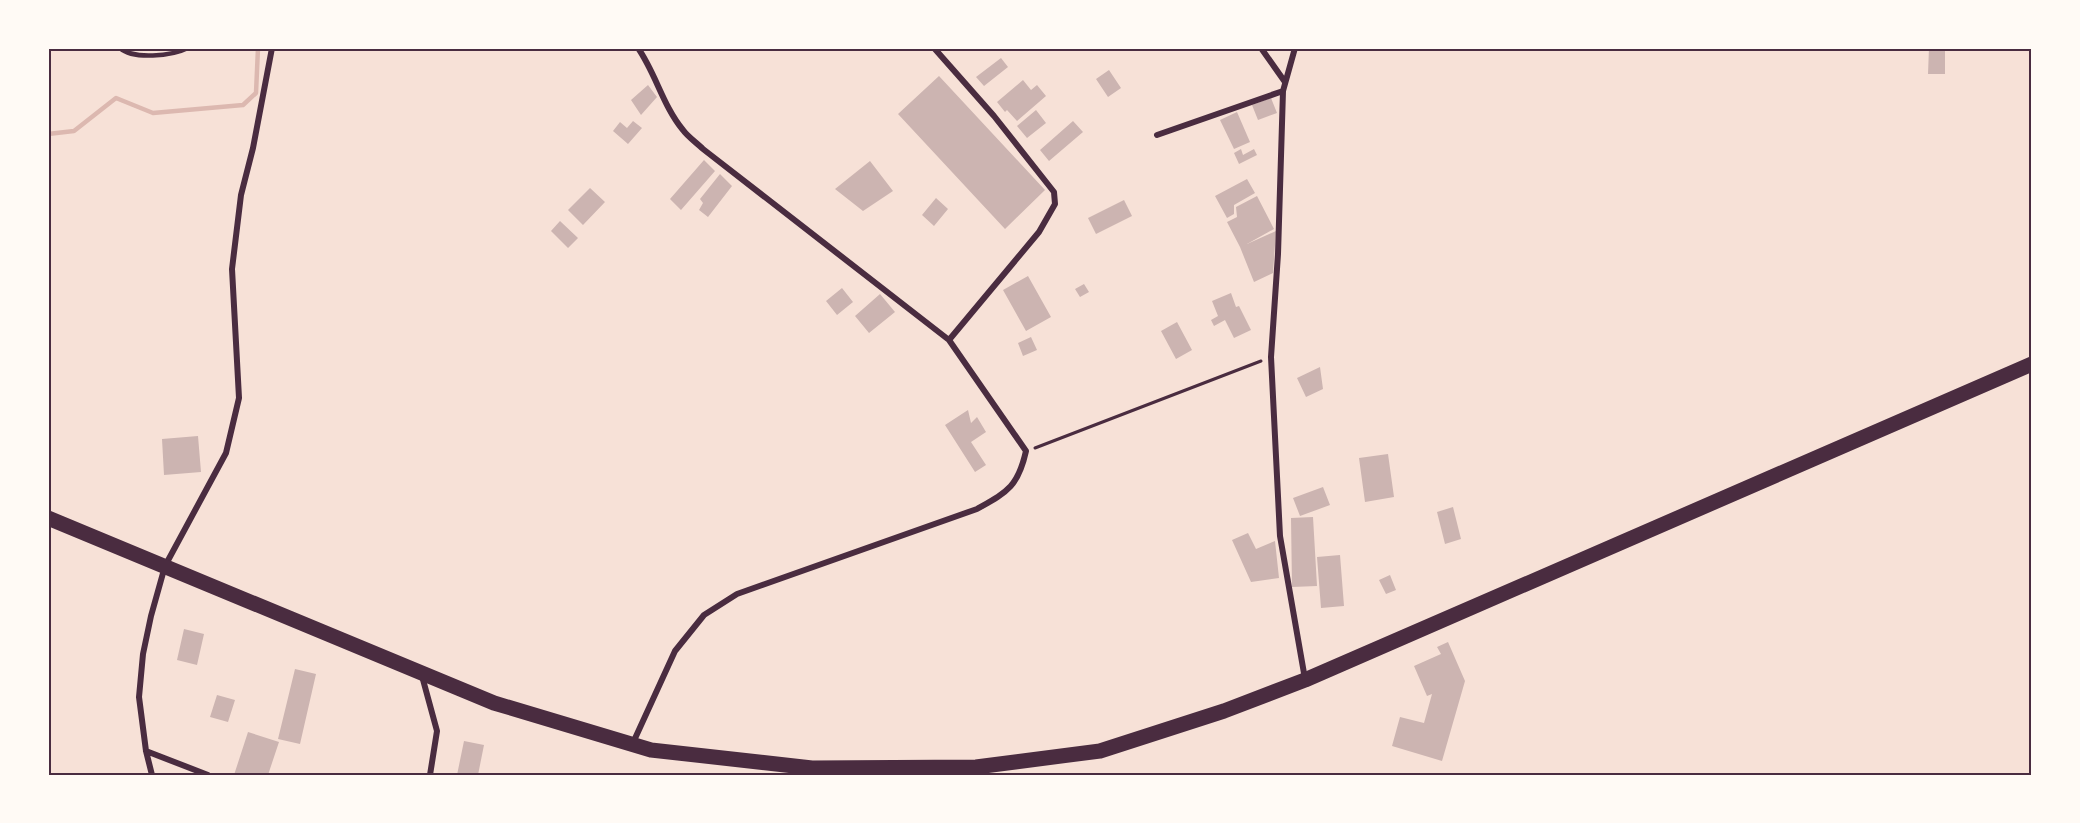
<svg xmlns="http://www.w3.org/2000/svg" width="2080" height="823" viewBox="0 0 2080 823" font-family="Poppins,sans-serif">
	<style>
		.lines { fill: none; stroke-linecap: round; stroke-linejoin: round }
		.stream { stroke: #dcb8b0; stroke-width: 4.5 }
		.building { fill: #ccb4b1 }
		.path { stroke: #4a2c40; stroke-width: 3 }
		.service { stroke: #4a2c40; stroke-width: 4.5 }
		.minor { stroke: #4a2c40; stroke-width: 6 }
		.trunk { stroke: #4a2c40; stroke-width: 15 }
		.neatline { fill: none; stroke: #4a2c40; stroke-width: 2 }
	</style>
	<rect width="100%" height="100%" fill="#f7e1d7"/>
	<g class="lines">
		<path class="stream" d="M48,134l26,-3 42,-33 37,15 90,-8 13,-12 2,-45"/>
	</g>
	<path class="building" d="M1929,48h16v26h-17z
		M1001,58l7,9 -24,19 -8,-9z
		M1109,70l12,18 -13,9 -12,-18z
		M939,76l106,114 -40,39 -107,-115z
		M1023,80l8,10 6,-5 9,11 -29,25 -10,-11 -2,2 -8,-10z
		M648,85l9,12 -16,18 -10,-15z
		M1271,98l6,15 -19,7 -6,-15z
		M1036,110l10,13 -19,15 -10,-12z
		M1237,112l13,30 -16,7 -14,-29z
		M633,121l9,7 -14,16 -15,-13 7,-9 7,6z
		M1073,121l10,11 -34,29 -9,-11z
		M1241,149l2,6 11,-6 3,6 -18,9 -5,-11z
		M704,160l11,11 -34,39 -11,-11z
		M870,161l23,30 -30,20 -28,-22z
		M720,174l12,12 -24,31 -9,-7 4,-7 -3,-4z
		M1247,179l8,14 -21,12v9l-7,4 -12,-22z
		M590,188l15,14 -22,23 -15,-15z
		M1257,196l17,33 -27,15 29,-13 -3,42 -19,9 -14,-35 -13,-25 10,-5 -1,-10z
		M936,198l12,11 -14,17 -12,-11z
		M1124,200l8,16 -36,18 -8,-16z
		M560,221l18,17 -10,10 -17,-17z
		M1028,276l23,41 -25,14 -23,-41z
		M1084,284l5,8 -9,5 -5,-8z
		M842,288l11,14 -16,13 -11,-14z
		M1231,293l5,14 3,-1 12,24 -17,8 -9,-18 -11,6 -3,-6 7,-4 -6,-15z
		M880,294l15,18 -26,21 -14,-17z
		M1177,322l15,28 -16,9 -15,-28z
		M1031,337l6,13 -14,6 -5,-13z
		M1320,367l3,22 -17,8 -9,-19z
		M968,410l3,13 6,-6 9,15 -15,10 15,23 -11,7 -30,-47z
		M198,436l3,36 -37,3 -2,-36z
		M1388,454l6,43 -29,5 -6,-44z
		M1323,487l7,18 -30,11 -7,-18z
		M1453,507l8,32 -16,5 -8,-32z
		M1313,517l4,69 -25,1 -1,-69z
		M1248,533l8,16 19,-8 4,37 -28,4 -19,-42z
		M1340,555l4,51 -23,2 -4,-51z
		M1390,575l6,15 -10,4 -7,-14z
		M184,629l20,5 -7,31 -20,-5z
		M1448,642l17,39 -23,80 -50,-15 8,-29 24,6 8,-29 -5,2 -13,-30 27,-12 -4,-7z
		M295,669l21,5 -16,70 -22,-5z
		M217,695l18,5 -7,22 -18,-5z
		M248,732l31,10 -11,33h-34z
		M464,741l20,4 -6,30h-21z"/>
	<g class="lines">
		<path class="path" d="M1035,448l226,-87"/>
		<path class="service" d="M120,48c13,12 52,8 68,0"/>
		<path class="minor" d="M934,48l60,68 60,76 1,12 -16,28 -90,108
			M1261,48l24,34
			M1295,48l-12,43 -5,163 -7,103 9,179 25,143
			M1157,135l126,-44
			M422,676l15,55 -7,44
			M632,745l43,-94 29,-36 33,-21 240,-85c30,-17 41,-22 49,-58l-77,-111 -246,-191c-6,-6 -15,-12 -20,-19 -20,-24 -27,-56 -45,-82
			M146,751l62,24
			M152,775l-6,-24 -7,-54 4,-43 8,-38 14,-50 61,-113 13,-55 -7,-129 9,-74 12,-47 19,-100"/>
		<path class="trunk" d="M48,518l446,185 157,47 161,18 164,-1 124,-16 124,-40 81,-31 727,-316"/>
	</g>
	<rect width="2080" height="823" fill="none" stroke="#fffaf5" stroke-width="99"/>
	<rect x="50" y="50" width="1980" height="724" class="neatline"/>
</svg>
